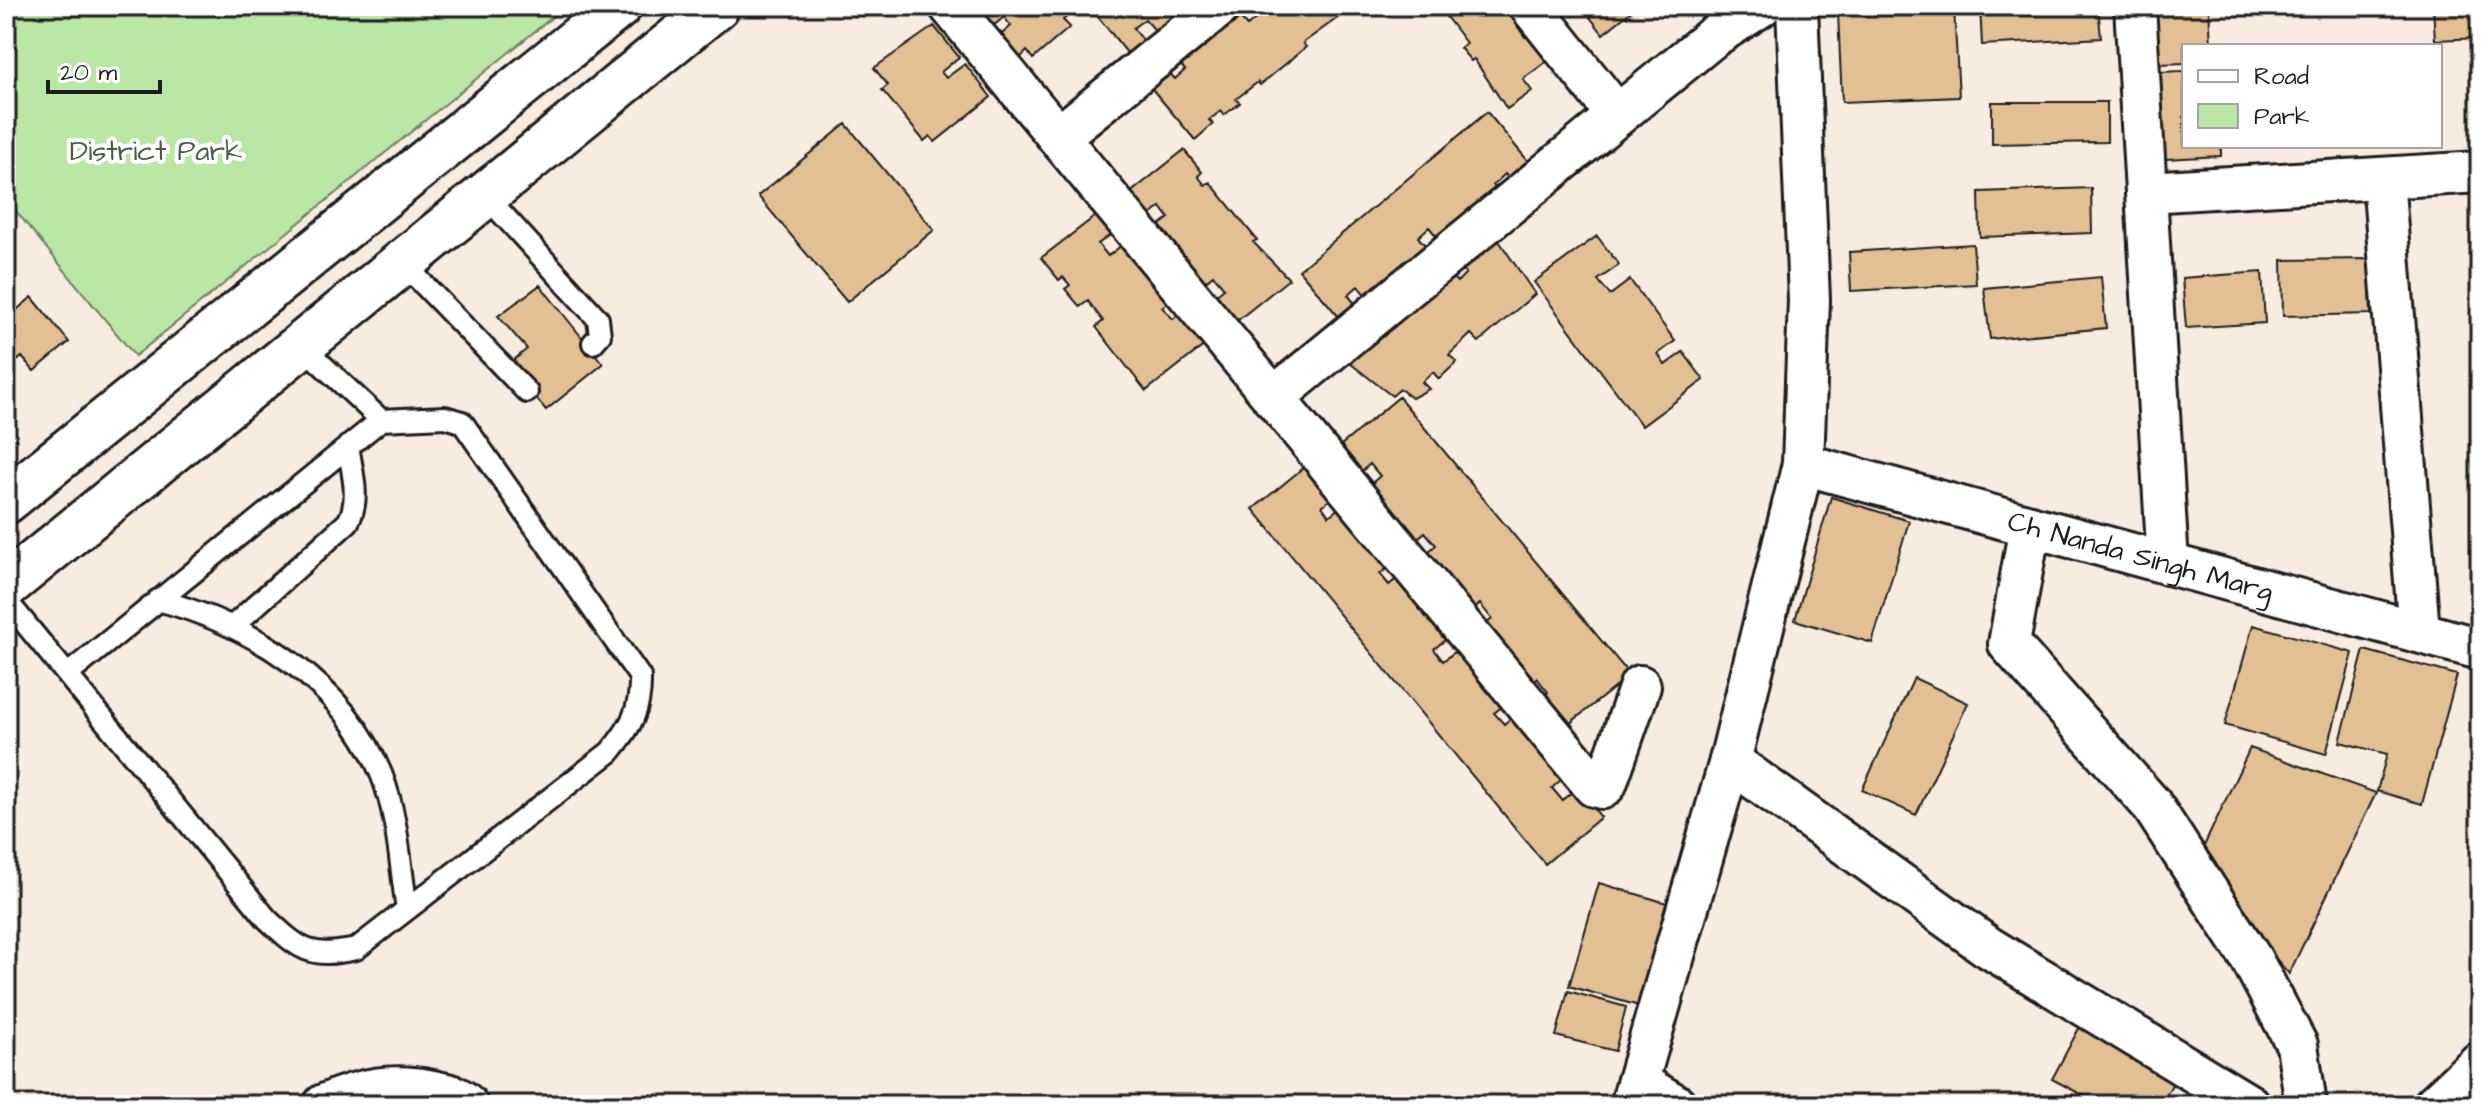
<svg xmlns="http://www.w3.org/2000/svg" width="2486" height="1111" viewBox="0 0 2486 1111" font-family="'Architects Daughter',sans-serif">
	<style>
		.green { fill: #bae7a5; stroke: #6b8260; stroke-width: 2 }
		.building { fill: #e3bf94; stroke: #1c1c1c; stroke-width: 2 }
		.lines { fill: none; stroke-linecap: round; stroke-linejoin: round }
		.service-casing { stroke: #1c1c1c; stroke-width: 26 }
		.minor-casing { stroke: #1c1c1c; stroke-width: 46 }
		.tertiary-casing { stroke: #1c1c1c; stroke-width: 50 }
		.service { stroke: #fff; stroke-width: 20 }
		.minor { stroke: #fff; stroke-width: 40 }
		.tertiary { stroke: #fff; stroke-width: 44 }
		.labels { text-anchor: middle; dominant-baseline: central; stroke-width: 8; stroke-linejoin: round; paint-order: stroke }
		.park-label { font-size: 28px; fill: #4b5945; stroke: #fff }
		.street-label { font-size: 28px; fill: #1c1c1c; stroke: #fff }
	</style>
	<rect width="100%" height="100%" fill="#f7ecdf"/>
	<filter id="ink" filterUnits="userSpaceOnUse"><feTurbulence type="fractalNoise" baseFrequency=".0125" numOctaves="2"/><feDisplacementMap in="SourceGraphic" scale="16" xChannelSelector="R" yChannelSelector="G"/><feConvolveMatrix kernelMatrix="1 2 1 2 8 2 1 2 1" color-interpolation-filters="sRGB"/></filter>
	<g filter="url(#ink)">
		<path class="green" d="M6,6h560l-431,350 -129,-157z"/>
		<path class="building" d="M972,6h99l4,4 -12,10 7,7 -37,32 -6,-8 -12,12 -20,-23 16,-14 -7,-9 -17,14z
			M1196,6l-36,30 -15,-17 -12,9 15,18 -16,13 -42,-52z
			M1248,6h106l-51,37 3,4 -46,38 -2,-3 -22,17 4,4 -16,12 -3,-4 -12,9 4,4 -18,16 -48,-57 18,-15 10,11 10,-9 -9,-11 57,-49 14,16 11,-9z
			M1429,6h91l10,13 -12,8 7,10 13,-9 19,26 -34,25 9,12 -25,18 -33,-50 -3,2 -11,-13 6,-5 -25,-33 -5,4z
			M1585,6h53l-35,28 -20,-26z
			M1980,6h118l3,32 -119,7z
			M2156,6h53l2,40h-27v17l-25,1z
			M2433,6h47v32l-45,2z
			M1954,8l5,89 -117,5 -4,-89z
			M934,26l25,31 -18,15 5,6 19,-14 26,33 -56,45 -5,-6 -6,5 -42,-51 6,-5 -14,-17z
			M2184,71v75h37v10l-56,3 -5,-87z
			M1992,102h115v40l-115,2z
			M1487,112l46,55 -20,17 -8,-10 -12,11 8,9 -59,49 -13,-16 -11,10 13,15 -60,50 -13,-16 -10,9 13,16 -16,13 -46,-54z
			M846,124l88,106 -87,72 -89,-106z
			M1184,150l18,22 -4,4 7,9 5,-3 47,58 -4,2 36,37 -56,45 -21,-26 12,-10 -11,-13 -12,10 -45,-57 13,-10 -8,-11 -13,10 -19,-23z
			M2091,188l1,45 -112,4 -1,-45z
			M1106,208l15,19 -23,17 10,12 23,-18 45,58 -14,11 11,12 13,-10 25,31 -65,51 -50,-64 7,-6 -15,-20 -8,6 -15,-18 5,-4 -7,-8 -4,3 -18,-22z
			M1491,229l44,65 -56,48 -8,-8 -22,21 8,7 -18,17 -6,-7 -11,10 7,7 -17,9 -12,-9 -8,7 -46,-36 33,-29 5,5 8,-8 -5,-5 59,-53 11,12 9,-9 -11,-11z
			M1597,236l22,29 -21,15 12,15 20,-15 45,61 -17,13 7,11 18,-13 21,28 -62,46 -108,-144z
			M1973,244l3,40 -125,7 -2,-39z
			M2369,259l2,55 -88,2 -1,-56z
			M2262,272l3,51 -79,5 -4,-50z
			M2101,277l5,51 -116,11 -6,-51z
			M540,285l63,79 -57,46 -38,-45 19,-16 -29,-33z
			M32,297l37,45 -35,29 -12,-14 -16,13v-51z
			M1399,397l231,278 -66,53 -24,-29 8,-7 -11,-14 -8,7 -48,-57 11,-9 -12,-15 -11,9 -47,-56 14,-12 -11,-13 -14,12 -46,-55 15,-13 -10,-12 -15,13 -21,-26z
			M1314,459l27,32 -19,15 7,10 20,-16 49,60 -18,14 9,11 17,-14 50,60 -22,18 9,12 23,-18 46,56 -18,14 10,11 17,-14 50,61 -19,17 10,12 15,-12 24,29 -56,47 -292,-355z
			M1831,497l78,24 -37,122 -77,-23z
			M2253,625l100,28 -27,101 -101,-29z
			M2364,650l93,25 -35,129 -45,-13 10,-37 -47,-12z
			M1914,678l54,25 -52,112 -54,-25z
			M2250,748l126,45 -87,181 -94,-109z
			M1599,883l71,21 -31,102 -70,-20z
			M1568,991l58,16 -11,44 -59,-15z
			M2085,1017l96,51 -20,37h-60l-49,-26z"/>
		<g class="lines">
			<defs>
				<path id="service" d="M485,195l113,124 2,16 -7,8
					M403,263l124,129
					M6,600l261,319c33,31 43,40 89,30l254,-197c21,-25 31,-42 30,-75l-178,-255 -17,-5 -64,3 -80,-75
					M158,600c94,25 187,83 224,176 16,41 18,90 25,133
					M233,626l115,-104c13,-23 4,-50 0,-76
					M67,675l314,-255"/>
				<g id="minor">
					<path d="M950,6l644,780 8,2 4,-4 34,-98"/>
					<path d="M1530,6l87,109"/>
					<path d="M2135,6l33,558"/>
					<path d="M1058,137l162,-131"/>
					<path d="M2383,178l36,454"/>
					<path d="M2146,192l334,-20"/>
					<path d="M1273,398l440,-361 48,-31"/>
					<path id="s1" d="M1803,464l677,185"/>
					<path d="M2030,526l-21,118 142,160 101,156 45,85 9,60"/>
					<path d="M1730,761l258,186 261,158"/>
					<path d="M1638,1082l38,23"/>
					<path d="M324,1105c37,-17 69,-22 109,-14 14,3 24,4 34,14"/>
					<path d="M1631,1105l99,-344 73,-297 6,-164 -12,-294"/>
					<path d="M2434,1105l46,-43"/>
				</g>
				<path id="tertiary" d="M6,501l613,-495
					M6,586l711,-580"/>
			</defs>
			<use href="#service" class="service-casing"/>
			<use href="#minor" class="minor-casing"/>
			<use href="#tertiary" class="tertiary-casing"/>
			<use href="#service" class="service"/>
			<use href="#minor" class="minor"/>
			<use href="#tertiary" class="tertiary"/>
		</g>
	</g>
	<g class="labels">
		<g class="park-label">
			<text x="156" y="151">District Park</text>
		</g>
		<g class="street-label">
			<text stroke="none"><textPath href="#s1" startOffset="350">Ch Nanda Singh Marg</textPath></text>
		</g>
	</g>
	<rect width="2486" height="1111" fill="none" stroke="#fff" stroke-width="32"/>
	<rect x="16" y="16" width="2454" height="1079" fill="none" stroke="#1c1c1c" stroke-width="3" filter="url(#ink)"/>
	<rect x="2182" y="44" width="260" height="104" fill="#ffffff" stroke="#a4a4a4" stroke-width="2"/>
	<rect x="2198" y="70" width="40" height="12" fill="#ffffff" stroke="#a4a4a4" stroke-width="2"/>
	<text x="2254" y="84" font-size="24" fill="#1c1c1c">Road</text>
	<rect x="2198" y="104" width="40" height="24" fill="#bae7a5" stroke="#a4a4a4" stroke-width="2"/>
	<text x="2254" y="124" font-size="24" fill="#1c1c1c">Park</text>
	<path d="M48 80v12h112v-12" fill="none" stroke="#1c1c1c" stroke-width="4"/>
	<text x="60" y="80" font-size="24" fill="#1c1c1c" stroke="#ffffff" stroke-width="6" paint-order="stroke">20 m</text>
</svg>
